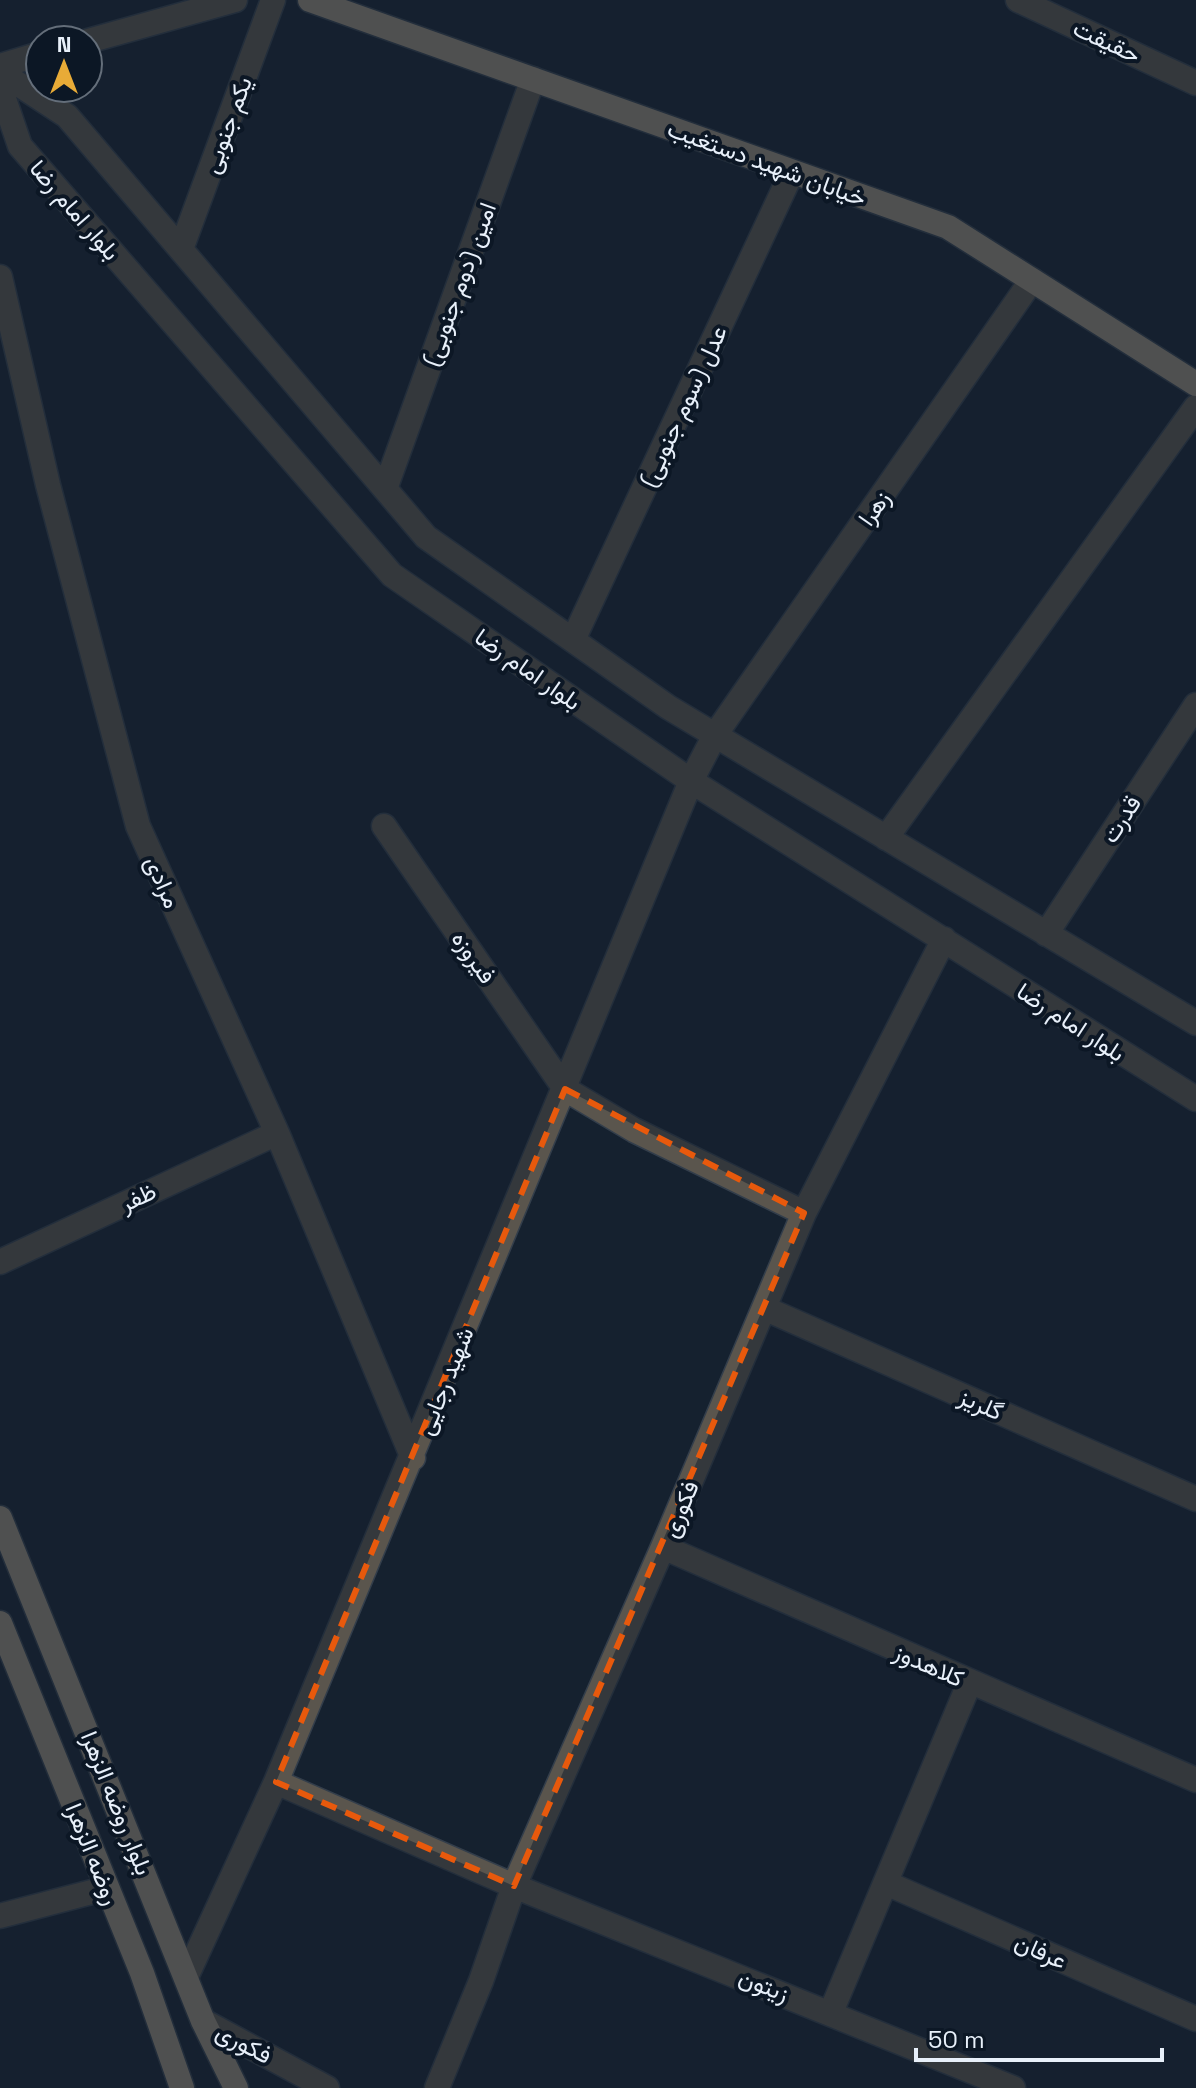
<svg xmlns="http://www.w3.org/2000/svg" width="1196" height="2088" viewBox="0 0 1196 2088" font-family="'Space Grotesk',Vazirmatn,sans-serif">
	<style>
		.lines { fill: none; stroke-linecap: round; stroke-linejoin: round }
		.minor-casing { stroke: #333e4b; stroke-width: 27 }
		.major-casing { stroke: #333e4b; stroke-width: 27 }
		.minor { stroke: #5a554d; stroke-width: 24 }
		.major { stroke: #948978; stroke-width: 24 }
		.marked { fill: none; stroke: #e8590c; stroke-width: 6; stroke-dasharray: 16 10; stroke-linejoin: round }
		.labels { text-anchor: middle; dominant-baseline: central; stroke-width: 8; stroke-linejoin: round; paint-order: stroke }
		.street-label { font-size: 24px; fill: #e8f0fa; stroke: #0c1725 }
	</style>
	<rect width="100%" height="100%" fill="#15212f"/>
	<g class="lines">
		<defs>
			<path id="minor" d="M1018,0l178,83
				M88,41l147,-41
				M0,66l40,-12
				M0,72l67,44 359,421 242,170 528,316
				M0,87l20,59 372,429 299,206 505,318
				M181,249l92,-249
				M0,277l48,208 90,341 139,307 136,325
				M385,489l148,-410
				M573,640l219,-468
				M384,826l181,263 69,41 170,83
				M886,838l310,-431
				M1046,934l150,-229
				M0,1262l277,-129
				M766,1309l430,190
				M663,1547l533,233
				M276,1782l238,104 499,202
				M886,1883l310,136
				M0,1916l107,-28
				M187,1975l89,-193 415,-1001 24,-46 317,-455
				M831,2012l138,-328
				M203,2021l124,67
				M437,2088l44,-107 33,-95 149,-339 141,-334 140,-274"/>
			<path id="major" d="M310,0l638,227 248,157
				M0,1518l203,503 33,67
				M0,1623l142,350 40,115"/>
		</defs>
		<use href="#minor" class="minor-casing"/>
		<use href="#major" class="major-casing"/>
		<use href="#minor" class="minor"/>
		<use href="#major" class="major"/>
	</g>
	<path d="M0 0H1196V2088H0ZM565,1089l239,124 -290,673 -238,-104z" fill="#15212f" fill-opacity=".55" fill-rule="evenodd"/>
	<path class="marked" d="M565,1089l239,124 -290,673 -238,-104z"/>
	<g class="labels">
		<g class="street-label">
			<text transform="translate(1107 41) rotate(25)">حقیقت</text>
			<text transform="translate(227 125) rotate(-70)">یکم جنوبی</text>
			<text transform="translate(767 163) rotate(20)">خیابان شهید دستغیب</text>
			<text transform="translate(75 210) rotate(49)">بلوار امام رضا</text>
			<text transform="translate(459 284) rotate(-70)">امین (دوم جنوبی)</text>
			<text transform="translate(683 406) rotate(-65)">عدل (سوم جنوبی)</text>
			<text transform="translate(874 508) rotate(-55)">زهرا</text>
			<text transform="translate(528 669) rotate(35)">بلوار امام رضا</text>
			<text transform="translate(1121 819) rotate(-57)">قدرت</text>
			<text transform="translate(163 882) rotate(66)">مرادی</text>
			<text transform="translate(474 957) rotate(55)">فیروزه</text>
			<text transform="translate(1071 1022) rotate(33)">بلوار امام رضا</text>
			<text transform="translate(138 1197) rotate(-25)">ظفر</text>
			<text transform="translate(445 1381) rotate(-68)">شهید رجایی</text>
			<text transform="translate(981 1404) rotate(24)">گلریز</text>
			<text transform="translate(680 1509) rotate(-67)">فکوری</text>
			<text transform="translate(929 1665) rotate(24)">کلاهدوز</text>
			<text transform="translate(117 1803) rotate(68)">بلوار روضه الزهرا</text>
			<text transform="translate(93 1854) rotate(68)">روضه الزهرا</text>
			<text transform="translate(1041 1951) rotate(24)">عرفان</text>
			<text transform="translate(764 1985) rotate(22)">زیتون</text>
			<text transform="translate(244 2043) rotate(28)">فکوری</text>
		</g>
	</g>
	<g transform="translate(64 64)"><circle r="38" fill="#0c1725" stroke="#646e7a" stroke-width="2"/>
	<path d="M0-6L14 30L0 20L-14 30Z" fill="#e8ab37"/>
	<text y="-12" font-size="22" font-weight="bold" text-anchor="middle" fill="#e8f0fa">N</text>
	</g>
	<path d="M916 2048v12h246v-12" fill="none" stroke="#e8f0fa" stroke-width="4"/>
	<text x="928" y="2048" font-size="24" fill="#e8f0fa" stroke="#0c1725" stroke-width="6" paint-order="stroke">50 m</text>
</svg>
